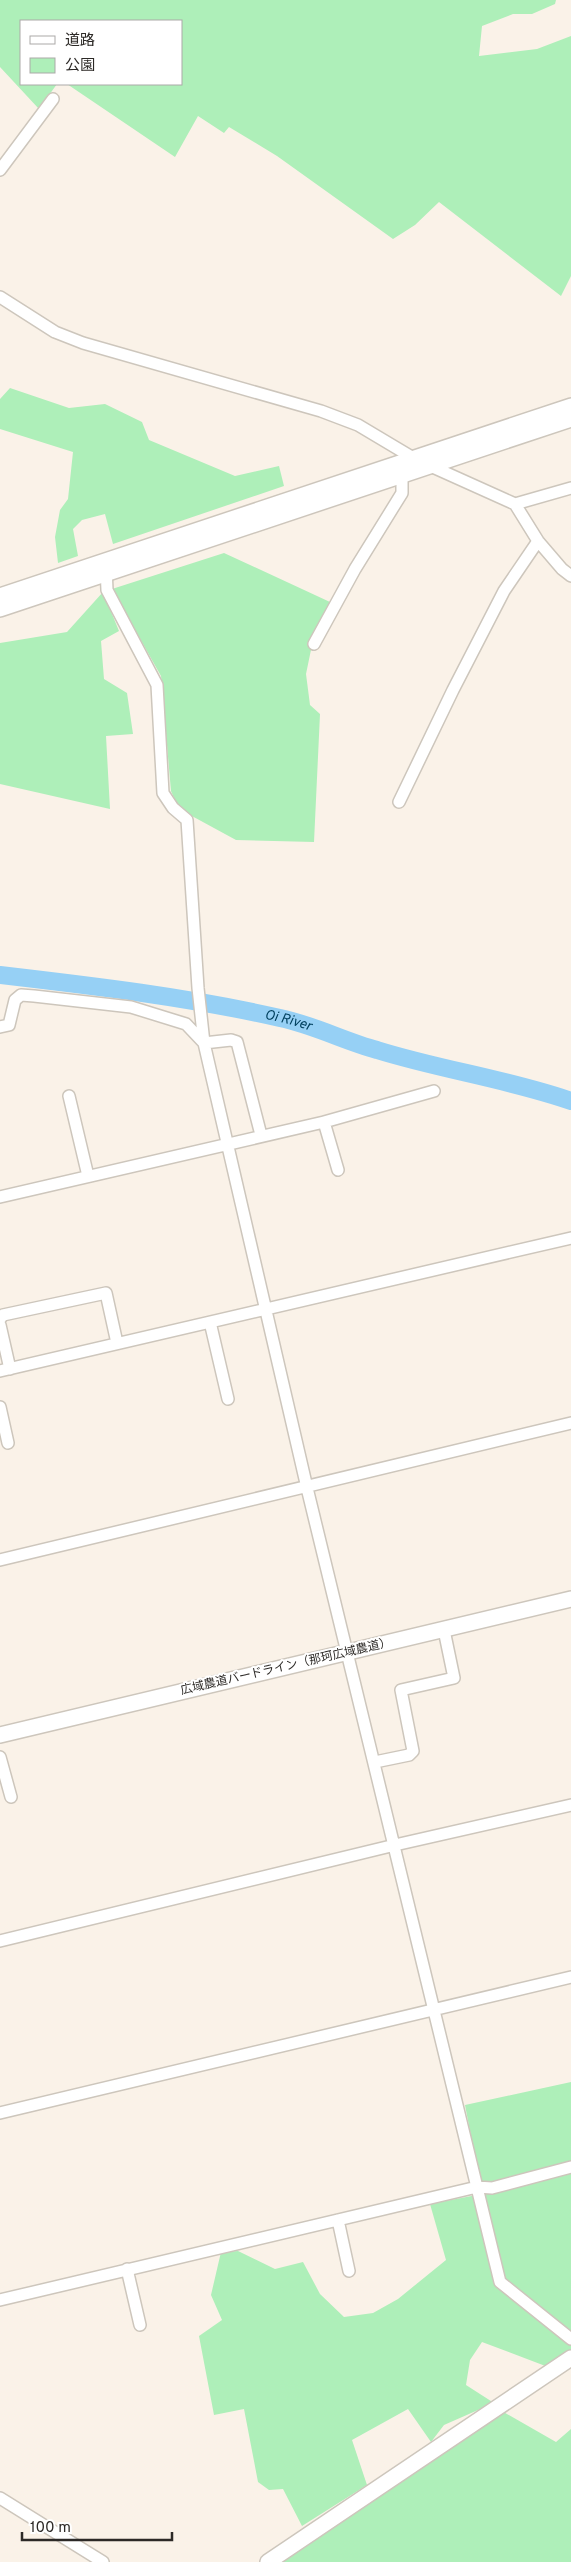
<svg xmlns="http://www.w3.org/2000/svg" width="571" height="2562" viewBox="0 0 571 2562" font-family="Overpass,'Noto Sans JP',sans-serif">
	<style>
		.green { fill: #aeefb9 }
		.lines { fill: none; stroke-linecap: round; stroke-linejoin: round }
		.river { stroke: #96d0f5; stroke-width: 18 }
		.minor-casing { stroke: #cdc6bc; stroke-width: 14 }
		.tertiary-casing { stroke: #cdc6bc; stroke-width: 18 }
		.minor { stroke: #fff; stroke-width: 11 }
		.tertiary { stroke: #fff; stroke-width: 15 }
		.labels { text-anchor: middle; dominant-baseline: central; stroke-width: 4; stroke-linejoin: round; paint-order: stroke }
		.street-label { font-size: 12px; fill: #2c2926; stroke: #fff }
		.water-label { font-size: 14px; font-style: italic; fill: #00405e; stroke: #fff }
	</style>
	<rect width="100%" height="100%" fill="#faf2e8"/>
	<path class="green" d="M0,0h556l-1,4 -23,10h-19l-31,12 -3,30 58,-7 34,-13v240l-10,20 -122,-94 -24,23 -22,14 -116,-83 -48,-29 -5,6 -26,-17 -23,41 -108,-73h114v-63h-160v63h36l-18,25 -39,-42z
		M10,388l59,20 36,-4 37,18 7,18 86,36 44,-10 5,20 -171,58 -8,-30 -23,6 -9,9 5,27 -20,7 -3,-26 5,-27 8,-11 5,-47 -73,-23v-30z
		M224,553l106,49 -18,43 -6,29 4,31 10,9 -6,128 -78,-2 -57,-31 -8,-18 -10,-115 -49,-87z
		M103,592l16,39 -18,10 3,38 23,14 6,41 -27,2 4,73 -110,-25v-141l67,-11z
		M571,2082v269l-23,16 -66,-25 -12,18 -4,25 28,18 -50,22 -13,17 -23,-33 -56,31 15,45 -65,41 -19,-37 -14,1 -11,-8 -14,-73 -30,6 -15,-79 23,-16 -11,-25 10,-43 17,-1 37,18 28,-7 17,32 24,23 29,-4 25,-14 48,-39 -16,-56 52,-10 -17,-89z
		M500,2410l56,32 15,-13v133h-297z"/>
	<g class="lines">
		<path class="river" id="s1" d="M0,975c94,11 188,22 280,43 34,7 64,23 97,32 64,20 131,29 194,51"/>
		<defs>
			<path id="minor" d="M0,170l53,-71
				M0,297l55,35 28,11 238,68 37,14 57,34 100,45 23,37 24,28 9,7
				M515,504l56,-16
				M106,567l1,23 50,95 6,108 10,15 14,12 11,168 6,55 104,449 192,790 71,57
				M314,644l41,-75 47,-76v-17
				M399,802l54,-112 51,-99 34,-50
				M0,1027l9,-2 6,-25 6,-5 13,1 97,11 55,17 18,19 27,-3 6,2 24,93
				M69,1096l19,80
				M324,1122l14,48
				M0,1197l324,-75 110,-31
				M0,1319l3,-4 103,-22 11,50
				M210,1322l18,77
				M0,1325l10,44
				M0,1371l571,-133
				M0,1407l8,36
				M0,1560l571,-137
				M0,1757l11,40
				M375,1762l34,-7 4,-4 -12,-61 53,-12 -10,-48
				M0,1941l395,-96 176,-40
				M0,2113l571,-136
				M338,2220l11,51
				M127,2269l13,56
				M0,2300l477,-113 15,1 79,-21
				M0,2498l103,64"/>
			<path id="tertiary" d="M0,596l571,-190
				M0,609l571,-190
				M0,1735l571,-136
				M268,2562l303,-204"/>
		</defs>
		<use href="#minor" class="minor-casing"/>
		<use href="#tertiary" class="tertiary-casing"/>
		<use href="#minor" class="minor"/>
		<use href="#tertiary" class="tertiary"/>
	</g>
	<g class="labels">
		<g class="street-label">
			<text transform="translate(286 1667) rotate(-13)">広域農道バードライン（那珂広域農道）</text>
		</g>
		<g class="water-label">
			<text stroke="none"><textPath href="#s1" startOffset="292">Oi River</textPath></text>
		</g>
	</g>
	<rect x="20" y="20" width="162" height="65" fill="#ffffff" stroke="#aba9a8"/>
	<rect x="30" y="36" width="25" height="8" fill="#ffffff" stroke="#aba9a8"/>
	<text x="65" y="45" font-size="15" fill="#2c2926">道路</text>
	<rect x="30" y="58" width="25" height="15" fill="#aeefb9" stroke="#aba9a8"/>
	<text x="65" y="70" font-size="15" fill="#2c2926">公園</text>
	<path d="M22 2532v8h150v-8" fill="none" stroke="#2c2926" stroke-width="2.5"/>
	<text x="30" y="2532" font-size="15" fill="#2c2926" stroke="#ffffff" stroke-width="4" paint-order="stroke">100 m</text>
</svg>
